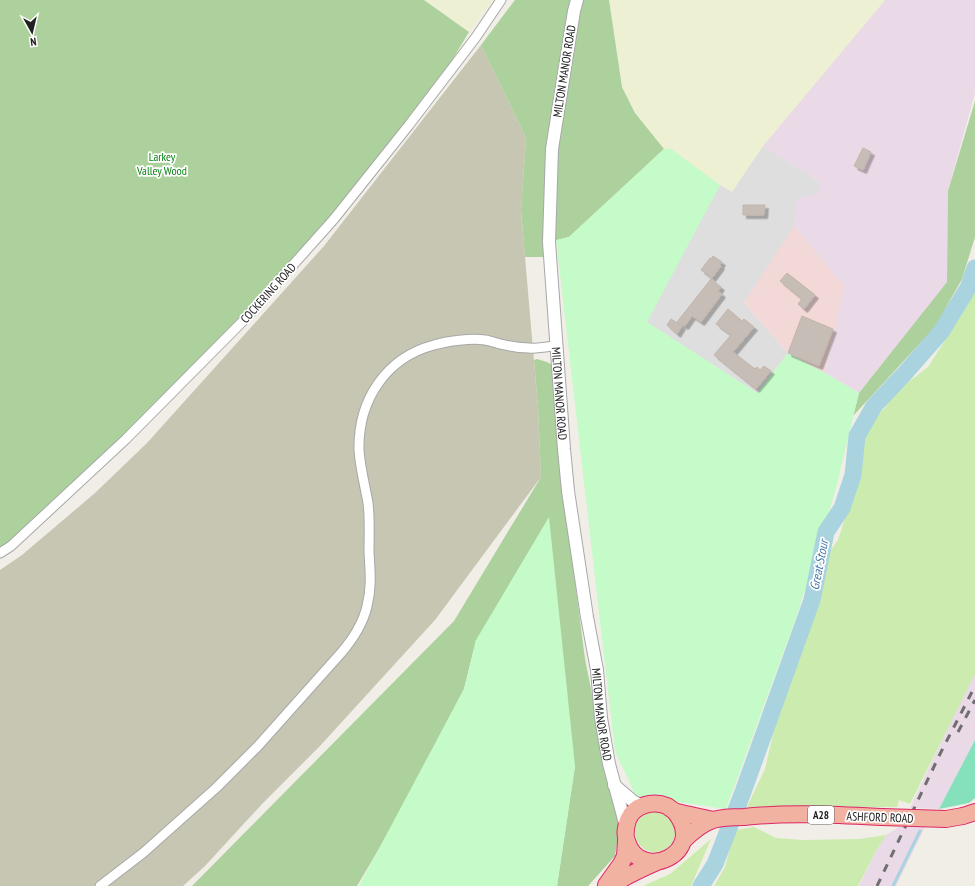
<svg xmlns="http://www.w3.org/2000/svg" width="975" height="886" viewBox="0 0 975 886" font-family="'PT Sans Narrow',sans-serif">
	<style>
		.residential { fill: #dfdede }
		.commercial { fill: #f2d8d7 }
		.industrial { fill: #ead9e7 }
		.construction { fill: #c6c6b2 }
		.farmland { fill: #eef0d3 }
		.grass { fill: #ccebae }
		.forest { fill: #acd19c }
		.park { fill: #c5fac9 }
		.pitch { fill: #85e0bc }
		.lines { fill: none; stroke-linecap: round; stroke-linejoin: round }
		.stream { stroke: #a8d3df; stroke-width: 3 }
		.river { stroke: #a8d3df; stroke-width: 17 }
		.building { fill: #c6beb6; stroke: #c3b4a9; filter: url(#shadow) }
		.minor-casing { stroke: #a8a8a8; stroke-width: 11 }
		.tertiary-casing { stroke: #a8a8a8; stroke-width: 14 }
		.trunk-casing { stroke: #dd2767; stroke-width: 18 }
		.minor { stroke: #fff; stroke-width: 9 }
		.tertiary { stroke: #fff; stroke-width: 12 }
		.trunk { stroke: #f2b2a1; stroke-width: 16 }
		.rail { stroke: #6f6f6f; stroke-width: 3; stroke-dasharray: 8 8; stroke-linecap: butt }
		.trunk-bridge-casing { stroke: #dd2767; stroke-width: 18; stroke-linecap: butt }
		.trunk-bridge { stroke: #f2b2a1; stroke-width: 16 }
		.labels { text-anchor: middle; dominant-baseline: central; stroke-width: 3.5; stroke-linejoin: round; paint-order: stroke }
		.shield { fill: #fff; stroke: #646464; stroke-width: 1 }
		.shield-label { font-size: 11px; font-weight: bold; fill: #212121 }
		.street-label { font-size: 12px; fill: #212121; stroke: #fff }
		.park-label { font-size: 12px; fill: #0b8214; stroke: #fff }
		.water-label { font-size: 13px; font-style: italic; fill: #487aaa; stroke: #fff }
	</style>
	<defs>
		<filter id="shadow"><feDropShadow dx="3.5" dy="3.5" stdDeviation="0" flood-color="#0004"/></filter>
	</defs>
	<rect width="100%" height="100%" fill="#f1eee7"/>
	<path class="residential" d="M763,146l57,36v11l-76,110 44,50 -31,40 -111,-71 74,-137 12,6z"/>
	<path class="commercial" d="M794,226l50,60 -19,87 -37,-20 -44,-50z"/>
	<path class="industrial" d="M885,0h90v93l-27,98 -1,91 -88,111 -34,-20 19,-87 -50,-60 3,-28 23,-5v-11l-57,-36z
		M975,674v66l-36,69 -29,-1 40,-85z
		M899,827h26l-29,59h-37l17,-35 10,-16z"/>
	<path class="construction" d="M481,45l45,93 -5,73 17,196 3,70 -106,143 -116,127 -56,56 -58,63 -22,20h-183v-316l22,-15 73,-62 52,-50 177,-197z"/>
	<path class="farmland" d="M425,0h68l-24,32z
		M609,0h276l-122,146 -31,46 -26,-16 -35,-27h-7l-29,-36 -13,-26z"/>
	<path class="grass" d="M975,286v388l-65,130 -11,-4 -2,7 -127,1 -9,-2 -7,3 -7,-2 18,-38 10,-44 11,-32 14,-45 16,-48 11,-36 2,-11 9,-13 18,-56 5,-26 1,-15 8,-22 15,-13 12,-18 18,-13 13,-10 33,-52z
		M635 832a20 20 0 1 1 40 0a20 20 0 1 1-40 0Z
		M754,827l22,11 26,2 57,-1 27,-4 -10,16 -18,35h-144l11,-19 10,-37z
		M711,839l-20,47h-48l27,-12z"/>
	<path class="forest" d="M0,0h424l45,32 -36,60 -50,67 -147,163 -112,114 -115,108 -9,5z
		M515,0h94l13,87 13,26 29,36 -95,88 -23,6v14h-21l-4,-47 5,-72 -45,-93z
		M975,101v136l-13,42 -27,48 -82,89 6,-23 88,-111 1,-91z
		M537,359l10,3 7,4 8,114 23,179 28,140 7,24 -5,33 -27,30h-31l18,-120 -99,-126 -12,49 -71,136 -36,61h-165l262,-265 87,-144 -3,-70 -4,-47z"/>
	<path class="park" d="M664,149h7l49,36 -73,137 110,71 31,-40 37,20 34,20 -24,99 -39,126 -70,191 -90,-13 -21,-45 -59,-511 13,-3z
		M549,517l26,249 -18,120h-198l105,-197 12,-49z"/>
	<path class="pitch" d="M975,740v58l-6,5 -30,6z"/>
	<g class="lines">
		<path class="stream" d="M893,886l27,-55"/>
		<path class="river" d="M701,886l14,-22 28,-72 69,-192 14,-68 16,-24 11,-33 4,-39 17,-30 32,-34 35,-40 27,-44 7,-20"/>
	</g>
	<path class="building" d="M863,148l8,4 -8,18 -9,-4z
		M743,205h22l-1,10h-21z
		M713,256l9,6 -2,3 1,1 -9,12 -11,-8 9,-12 1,1z
		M787,273l28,22 -11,14 -6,-5 4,-5 -22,-18z
		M711,279l10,8 -3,4 4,3 -21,28 -9,-6 -7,10 -8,-4z
		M728,309l14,12 2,-2 10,8 -21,25 22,17 2,-2 3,3 4,-4 7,5 -15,18 -42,-34 17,-20 -15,-11z
		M802,316l31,13 -14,37 -31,-13z
		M671,319l11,7 -5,8 -10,-9z"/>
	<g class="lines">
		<defs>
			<path id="minor" d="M0,553l11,-7 115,-107 118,-119 90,-101 75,-94 67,-88 25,-37
				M100,886l43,-33 73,-65 42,-42 83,-93c12,-14 22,-29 26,-47 5,-19 3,-35 2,-54 0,-16 1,-33 -1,-49 -3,-17 -8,-36 -9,-53 -1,-49 26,-92 75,-105 13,-4 37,-7 51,-5 7,1 13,4 20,5 8,2 17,3 24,3 9,1 19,-2 28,-2"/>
			<g id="tertiary">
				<path id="s1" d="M577,0l-3,11 -22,138 -3,93 15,207 4,42 19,126 10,53 4,48 8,46 17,63"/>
				<path d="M614,785l20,17 9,4"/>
			</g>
			<path id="trunk" d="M675,812c33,41 -35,72 -48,29 -3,-7 -1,-14 1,-21 6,-15 25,-20 39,-14 3,2 6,5 10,6 12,3 24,5 36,8
				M963,816l12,-4
				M683,841c9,-9 18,-17 30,-21 10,-3 21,-3 31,-3 46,-5 92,-2 138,0
				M606,885l15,-21 4,-8 1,-15
				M611,886c14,-10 30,-17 46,-24"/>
		</defs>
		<use href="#minor" class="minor-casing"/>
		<use href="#tertiary" class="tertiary-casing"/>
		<use href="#trunk" class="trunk-casing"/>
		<use href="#minor" class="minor"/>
		<use href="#tertiary" class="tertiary"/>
		<use href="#trunk" class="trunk"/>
		<path class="rail" d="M958,732l17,-32
			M877,886l63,-132 35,-68"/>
		<defs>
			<path id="trunk-bridge" d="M882,817l64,2 17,-3"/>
		</defs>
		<use href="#trunk-bridge" class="trunk-bridge-casing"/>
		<use href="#trunk-bridge" class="trunk-bridge"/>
	</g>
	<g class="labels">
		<rect class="shield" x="808" y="806" width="26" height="18" rx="3"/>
		<g class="shield-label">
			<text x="821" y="815">A28</text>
		</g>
		<g class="street-label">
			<text transform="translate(564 71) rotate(-81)">MILTON MANOR ROAD</text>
			<text transform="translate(268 293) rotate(-48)">COCKERING ROAD</text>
			<text stroke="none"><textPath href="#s1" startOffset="396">MILTON MANOR ROAD</textPath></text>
			<text stroke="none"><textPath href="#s1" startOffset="720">MILTON MANOR ROAD</textPath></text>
			<text transform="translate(880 817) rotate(2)">ASHFORD ROAD</text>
		</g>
		<g class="park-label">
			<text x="162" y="156">Larkey<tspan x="162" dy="14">Valley Wood</tspan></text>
		</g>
		<g class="water-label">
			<text transform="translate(819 565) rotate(-79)">Great Stour</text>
		</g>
	</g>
	<g transform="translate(32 32) rotate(172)" stroke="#ffffff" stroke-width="3" paint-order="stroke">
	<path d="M0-3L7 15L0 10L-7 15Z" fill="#212121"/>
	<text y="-6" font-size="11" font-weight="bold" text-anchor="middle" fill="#212121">N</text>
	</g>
</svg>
